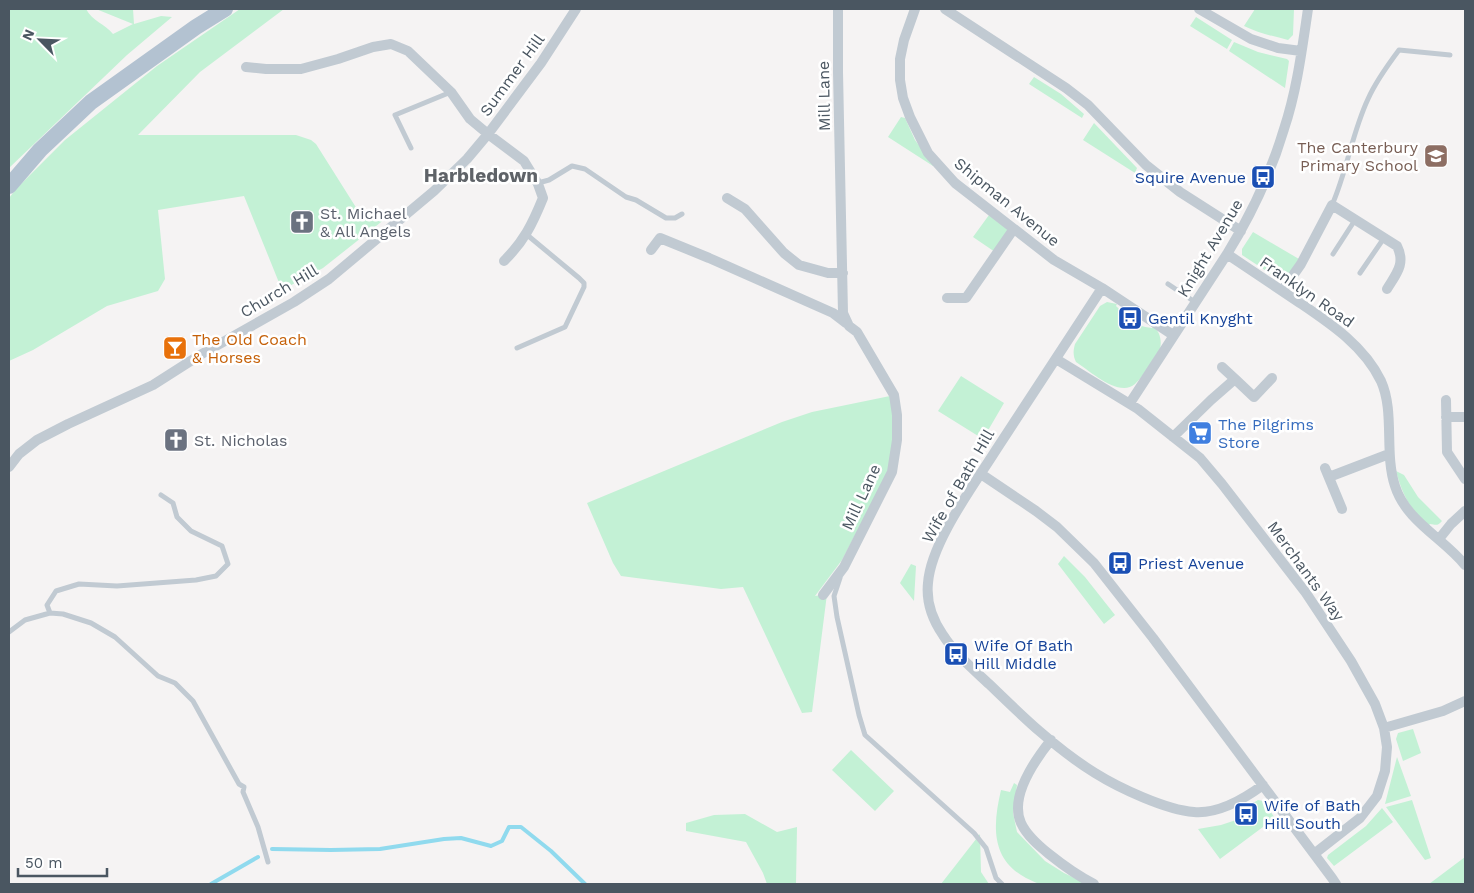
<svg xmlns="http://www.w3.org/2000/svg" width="1474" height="893" viewBox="0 0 1474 893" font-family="'Work Sans',sans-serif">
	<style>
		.green { fill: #c3f1d5 }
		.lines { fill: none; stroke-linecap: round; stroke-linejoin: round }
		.stream { stroke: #90daee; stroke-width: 4 }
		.lane { stroke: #c1cad2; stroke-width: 5 }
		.street { stroke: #c1cad2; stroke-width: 10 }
		.primary { stroke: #b3c2d1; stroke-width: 16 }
		.labels { text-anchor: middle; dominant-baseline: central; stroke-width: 5; stroke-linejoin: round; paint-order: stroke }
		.street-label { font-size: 16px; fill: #4a5661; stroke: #fff }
		.education-label { font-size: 16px; fill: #785e54; stroke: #fff; text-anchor: end }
		.transit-label { font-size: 16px; fill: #164399; stroke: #fff; text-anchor: start }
		.worship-label { font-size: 16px; fill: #5b616d; stroke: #fff; text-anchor: start }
		.food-label { font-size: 16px; fill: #c56008; stroke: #fff; text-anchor: start }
		.shop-label { font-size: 16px; fill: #366cbe; stroke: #fff; text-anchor: start }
		.quarter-label { font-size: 19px; font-weight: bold; fill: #5f6368; stroke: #fff }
	</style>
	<rect width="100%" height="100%" fill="#f5f3f3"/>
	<path class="green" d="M9,9h77c6,12 19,15 27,25l20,-10 -37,-15h37l1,15 27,-8 11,1 -45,38 -118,113z
		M240,9h44l-84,63 -62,63h158l15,5 5,4 41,65 33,6 -67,53 -41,22 -38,-94 -86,14 7,69 -7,12 -51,15 -74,44 -24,11v-163l8,-10 48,-48 92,-74z
		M1255,9h39l-1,26 -5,5c-15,-4 -30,-7 -44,-14z
		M1196,17l36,23 -5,9 -37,-23z
		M1234,42l24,10 29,7 2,2 -4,27 -56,-37z
		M1034,77l27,17 23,20 -2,4 -53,-34z
		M901,117l4,1 10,22 18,25v1l-45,-29z
		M1094,123l43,45 -2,5 -52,-33z
		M989,215l21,16 -15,21 -22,-15z
		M1253,232l46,27 -13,19 -3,-2 -6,2 -35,-23v-6z
		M1107,302l10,2 -1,2c13,12 17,20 36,22l1,-2c7,6 9,14 7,23 -8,11 -15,26 -25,35 -16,14 -45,-13 -59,-22 -3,-6 -3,-11 -1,-18l25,-38z
		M961,376l43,27 -21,36 -45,-28z
		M890,396l5,30 -7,46 -46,88 -27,36 12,-2 -15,118 -10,1 -59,-126 -22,2 -100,-13 -8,-13 -26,-60 195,-81 30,-10z
		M1396,471l8,4 14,22 24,24c-4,5 -6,4 -12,3l-2,2c-18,-18 -25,-29 -32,-55z
		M1064,556l21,21 30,38 -11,9 -46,-60z
		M911,564l5,2 -2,35 -14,-18z
		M1413,729l8,24 -18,8 -7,-22 2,-6z
		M851,750l43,41 -19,20 -43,-41z
		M1397,757l14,39 -26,8z
		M1014,783l3,2 -4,28 4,19 28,29 19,12 23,11c-15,0 -32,3 -47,0 -4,-1 -9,-4 -14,-6 -36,-19 -33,-54 -25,-88l9,2z
		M1258,800l5,1 12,17 -55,41 -22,-30 23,-4 18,-6 -2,-6z
		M1412,800l19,58 -6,2 -39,-53z
		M1382,808l11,14 -59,44 -7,-8 1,-3 38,-29z
		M745,814l32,18 20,-5 -1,57h-29l-4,-11 -17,-31 -60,-11v-8l28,-8z
		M980,834l1,38 8,12h-48z
		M1465,857v27h-36z"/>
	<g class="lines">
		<path class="stream" d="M272,849l59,1 49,-1 64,-10 17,-1 30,8 11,-5 7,-14h12l30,24 34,33
			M211,884l47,-27"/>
		<path class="lane" d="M411,148l-16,-33 56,-23
			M538,183l11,-3 23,-14 13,3 41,28 10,3 30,18h9l7,-4
			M1332,205c15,-34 20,-72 36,-106 8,-18 19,-33 31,-49l51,5
			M1333,254l22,-34
			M1360,273l24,-35
			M1168,284l27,18
			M517,348l48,-21 19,-40v-4l-5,-5 -53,-44
			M840,578l-6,18 3,21 22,98 6,20 109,98 12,15 10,30 6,6
			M50,613l-3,-8 9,-14 23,-7 38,2 79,-6 20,-4 12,-12 -6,-18 -31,-15 -14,-14 -4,-14 -12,-8
			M9,632l16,-12 25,-7 13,1 28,9 24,14 43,39 17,7 18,18 46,83 5,3 -1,5 15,35 10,35"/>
		<path class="street" d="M915,9l-11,31 -4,19v21l3,18 7,19 18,36 27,30 99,77 48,28 71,47
			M945,9l121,79 22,17 58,60 34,27 61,39
			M1199,9l52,30 27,9 23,3
			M246,67l20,2h35l37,-10 35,-12 18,-3 17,7 43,41 19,27 18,15 36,27 14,23 5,14c-11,27 -19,43 -39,63
			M727,198l18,11 39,44 15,12 29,8h15
			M651,250l9,-12 49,20 124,55 13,10
			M1227,254c24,16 48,32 73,49 31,21 64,43 81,78 14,31 3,72 14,105 11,35 48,52 70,79
			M1102,288c-35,54 -71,108 -106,162 -22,35 -65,92 -68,133 -2,19 4,36 15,52 12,19 30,34 46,49 33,32 67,65 106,89 24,15 71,37 99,39 24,2 50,-13 69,-27
			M1282,291l19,-27 31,-59 65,41c9,18 -1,28 -10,43
			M947,298h19l47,-68
			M1056,359l82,50 62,49 22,26 84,109 45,68 24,43 9,24 3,19 -2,24 -8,25 -17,22 -46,36
			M1222,367l13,12
			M1446,400l1,52 18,27
			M1130,403l97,-149c24,-39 44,-81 57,-125 13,-39 18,-80 24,-120
			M1446,417h19
			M1173,437l38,-37 24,-21 19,18 18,-19
			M9,467l10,-13 18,-14 31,-16 85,-39 47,-30 94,-53 35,-23 105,-88 33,-32 21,-25 53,-71 35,-54
			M1325,468l17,41
			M981,474l55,37 21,16 37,36 59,75 179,240 4,6
			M1329,477l60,-23
			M1439,539l12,-15 14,-13
			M823,595l21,-28 48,-95 5,-32v-25l-3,-20 -37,-63 -8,-6 -6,-13 -5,-241v-63
			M1384,728l59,-17 22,-10
			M1051,740c-16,20 -42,56 -30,83 6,13 18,23 28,31 15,12 29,22 45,30"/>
		<path class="primary" d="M9,186l31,-36 51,-48 105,-75 29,-18"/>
	</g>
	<defs>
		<symbol id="school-square" viewBox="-11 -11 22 22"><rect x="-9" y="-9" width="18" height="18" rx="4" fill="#8d6e63" stroke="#fff"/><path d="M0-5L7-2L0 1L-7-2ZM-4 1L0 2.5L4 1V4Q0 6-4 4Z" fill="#fff"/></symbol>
		<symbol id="bus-square" viewBox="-11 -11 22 22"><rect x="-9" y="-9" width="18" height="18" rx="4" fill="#1a4fb4" stroke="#fff"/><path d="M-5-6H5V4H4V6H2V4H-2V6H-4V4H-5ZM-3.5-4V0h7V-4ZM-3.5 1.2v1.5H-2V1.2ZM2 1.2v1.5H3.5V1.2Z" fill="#fff"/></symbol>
		<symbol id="church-square" viewBox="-11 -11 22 22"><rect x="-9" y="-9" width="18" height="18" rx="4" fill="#6b7280" stroke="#fff"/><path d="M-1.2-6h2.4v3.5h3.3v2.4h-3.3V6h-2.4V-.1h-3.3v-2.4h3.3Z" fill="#fff"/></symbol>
		<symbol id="bar-square" viewBox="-11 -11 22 22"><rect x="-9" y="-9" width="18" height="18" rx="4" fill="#e8710a" stroke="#fff"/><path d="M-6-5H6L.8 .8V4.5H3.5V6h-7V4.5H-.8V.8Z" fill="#fff"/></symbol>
		<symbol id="supermarket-square" viewBox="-11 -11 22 22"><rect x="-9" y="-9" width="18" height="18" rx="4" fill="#3f7fe0" stroke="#fff"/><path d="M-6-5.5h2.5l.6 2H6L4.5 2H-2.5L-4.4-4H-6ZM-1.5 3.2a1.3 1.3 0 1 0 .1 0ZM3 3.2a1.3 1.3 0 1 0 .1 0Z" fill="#fff"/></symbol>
	</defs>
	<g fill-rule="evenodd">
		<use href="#school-square" x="1422" y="142" width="28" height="28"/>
		<use href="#bus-square" x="1249" y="163" width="28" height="28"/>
		<use href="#church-square" x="288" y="208" width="28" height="28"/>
		<use href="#bus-square" x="1116" y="304" width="28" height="28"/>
		<use href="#bar-square" x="161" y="334" width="28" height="28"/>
		<use href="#supermarket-square" x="1186" y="419" width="28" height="28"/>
		<use href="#church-square" x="162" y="426" width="28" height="28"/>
		<use href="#bus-square" x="1106" y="549" width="28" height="28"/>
		<use href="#bus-square" x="942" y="640" width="28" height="28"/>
		<use href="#bus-square" x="1232" y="800" width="28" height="28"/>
	</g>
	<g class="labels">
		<g class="street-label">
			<text transform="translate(512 75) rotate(-54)">Summer Hill</text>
			<text transform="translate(824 96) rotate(-91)">Mill Lane</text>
			<text transform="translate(1007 202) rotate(39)">Shipman Avenue</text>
			<text transform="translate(1210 248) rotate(-59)">Knight Avenue</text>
			<text transform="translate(279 291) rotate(-31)">Church Hill</text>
			<text transform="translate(1307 292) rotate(35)">Franklyn Road</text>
			<text transform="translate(958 486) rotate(-60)">Wife of Bath Hill</text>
			<text transform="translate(861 497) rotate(-65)">Mill Lane</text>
			<text transform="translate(1306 571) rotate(54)">Merchants Way</text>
		</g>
		<g class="education-label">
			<text x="1418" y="147">The Canterbury<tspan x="1418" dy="18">Primary School</tspan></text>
		</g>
		<g class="transit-label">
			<text x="1246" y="177" text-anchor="end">Squire Avenue</text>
			<text x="1148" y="318">Gentil Knyght</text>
			<text x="1138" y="563">Priest Avenue</text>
			<text x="974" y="645">Wife Of Bath<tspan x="974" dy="18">Hill Middle</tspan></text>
			<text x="1264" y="805">Wife of Bath<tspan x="1264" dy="18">Hill South</tspan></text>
		</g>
		<g class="worship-label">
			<text x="320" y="213">St. Michael<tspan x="320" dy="18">&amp; All Angels</tspan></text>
			<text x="194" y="440">St. Nicholas</text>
		</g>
		<g class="food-label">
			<text x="192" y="339">The Old Coach<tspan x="192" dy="18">&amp; Horses</tspan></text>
		</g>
		<g class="shop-label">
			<text x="1218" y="424">The Pilgrims<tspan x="1218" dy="18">Store</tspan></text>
		</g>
		<g class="quarter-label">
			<text x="481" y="175">Harbledown</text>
		</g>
	</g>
	<rect width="1474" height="893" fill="none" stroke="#4a5661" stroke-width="20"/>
	<g transform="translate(40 40) rotate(294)" stroke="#ffffff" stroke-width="4" paint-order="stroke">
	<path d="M0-4L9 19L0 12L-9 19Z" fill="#4a5661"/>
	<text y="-8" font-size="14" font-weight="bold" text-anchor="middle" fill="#4a5661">N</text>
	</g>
	<path d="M18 868v8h89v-8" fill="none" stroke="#4a5661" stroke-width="2.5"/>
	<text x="25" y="868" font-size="15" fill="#4a5661" stroke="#ffffff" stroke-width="4" paint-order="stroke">50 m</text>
</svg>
